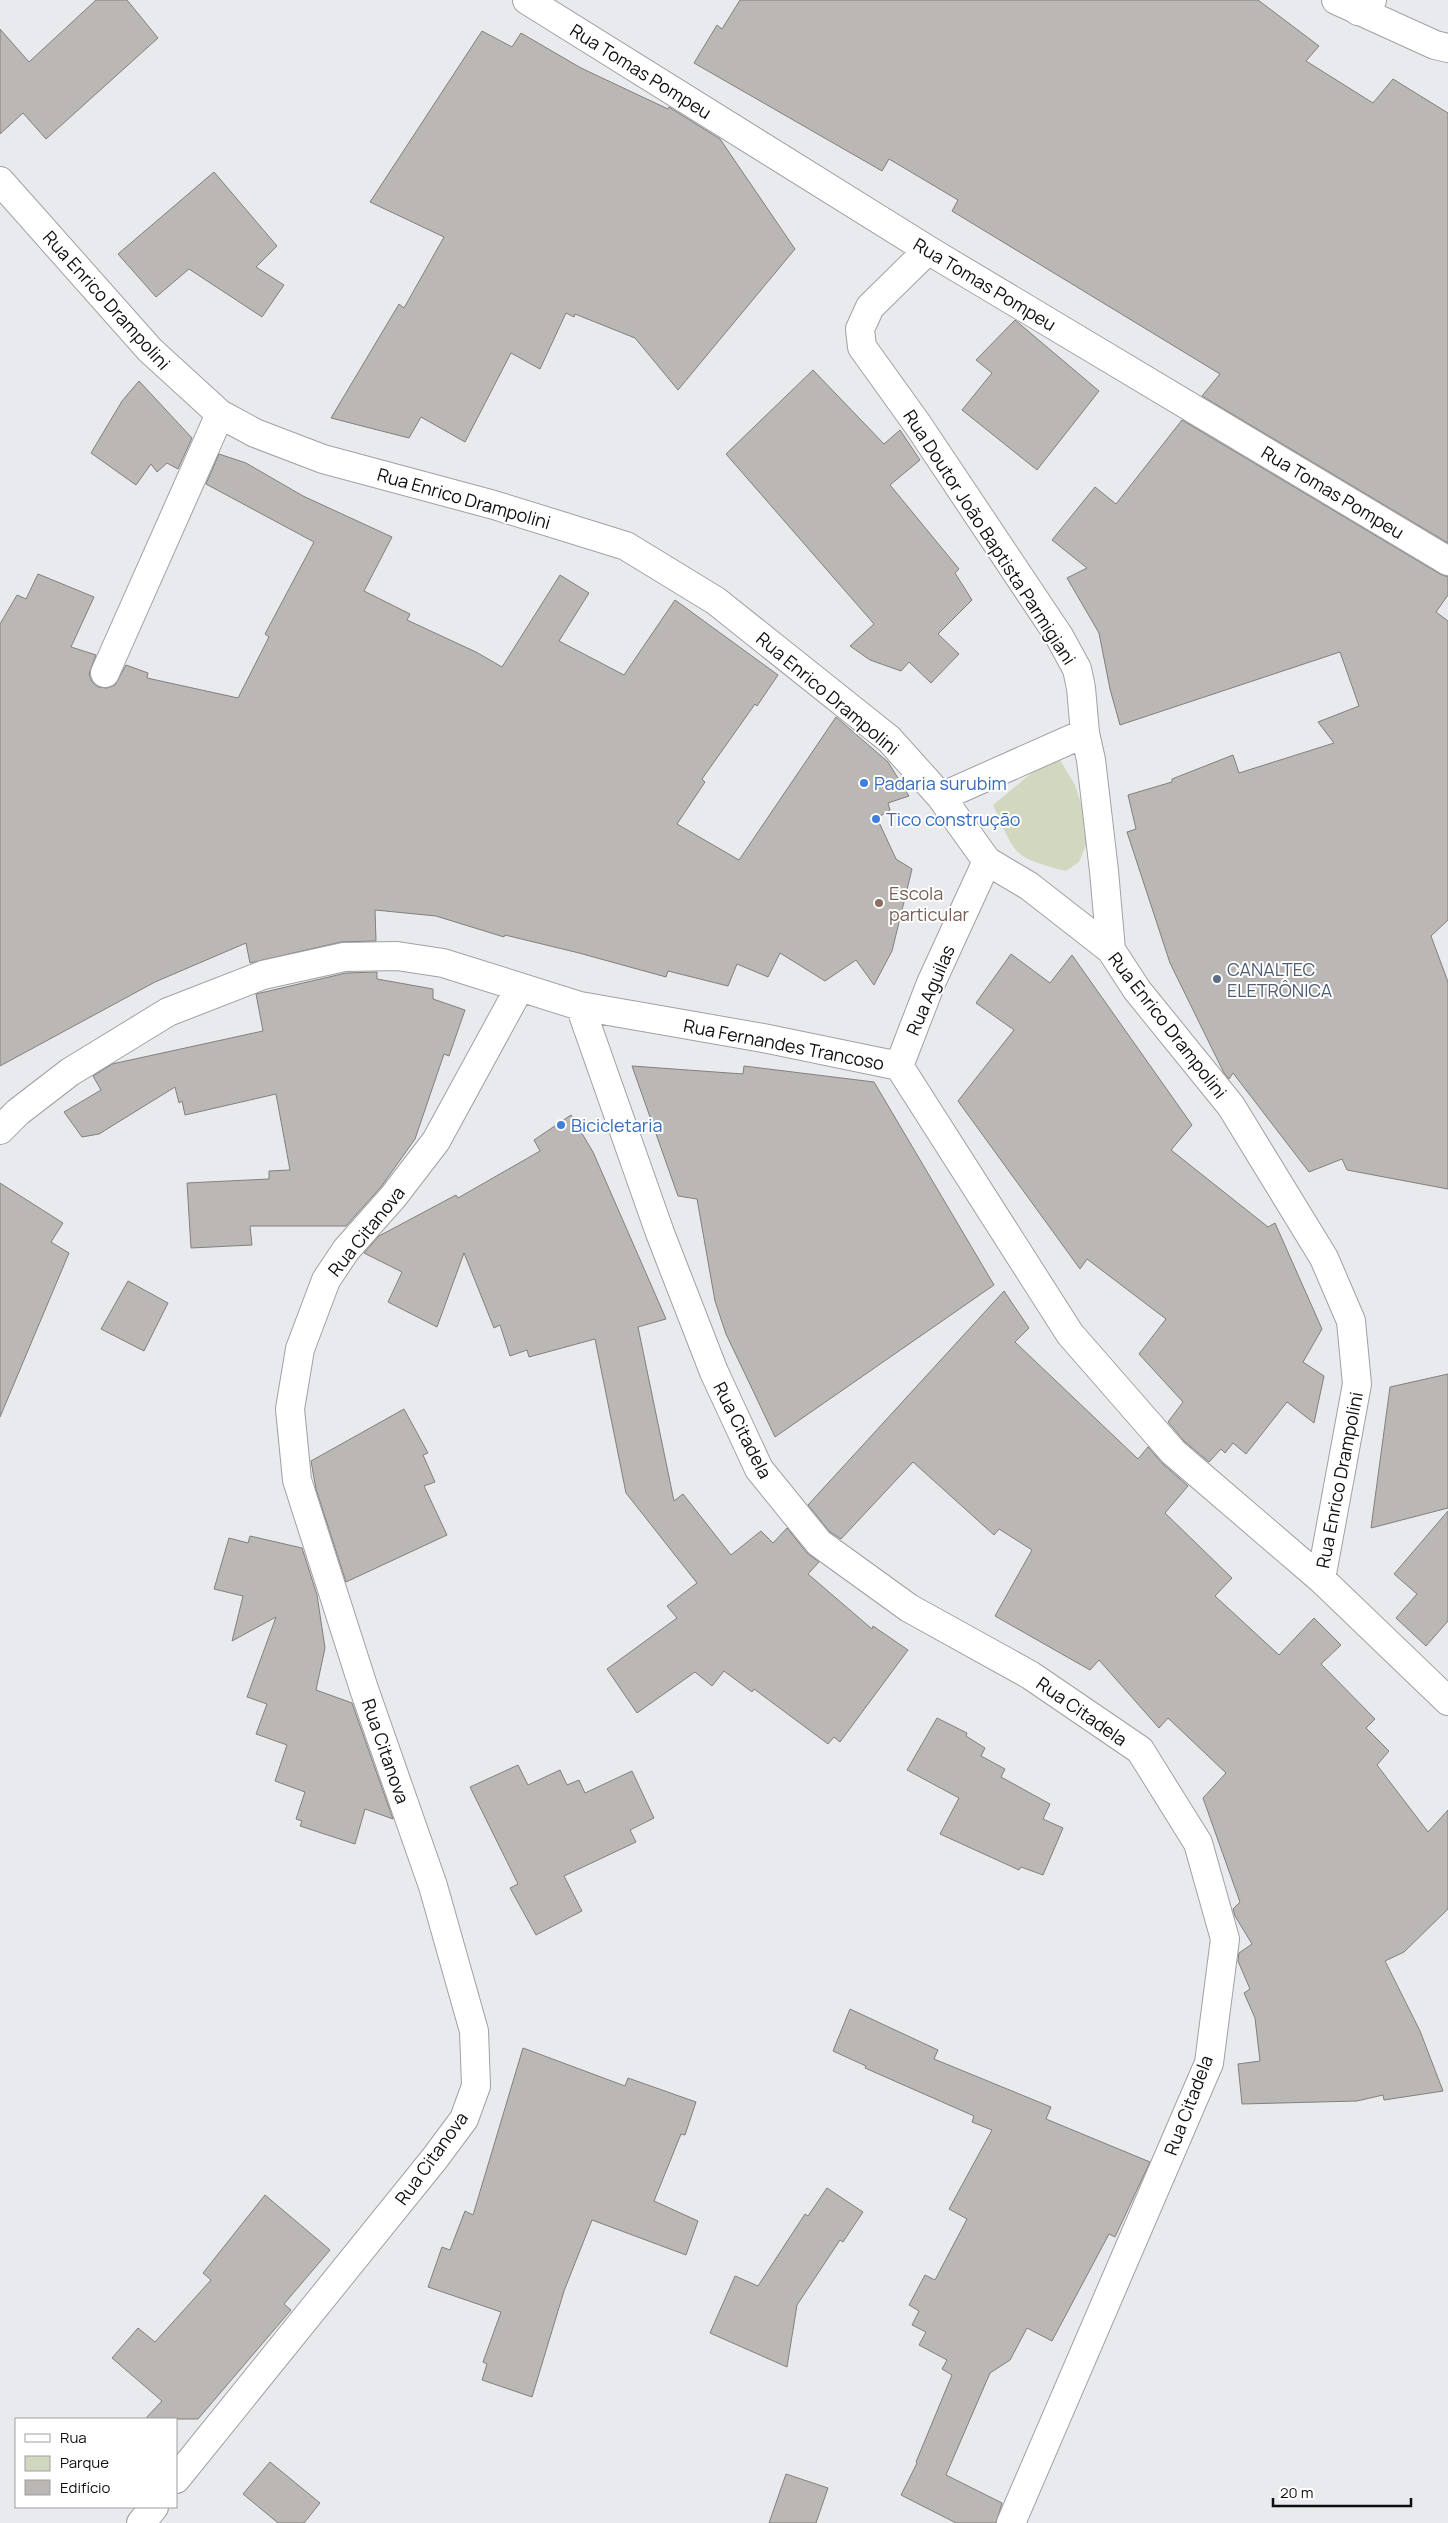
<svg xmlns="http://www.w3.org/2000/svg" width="1448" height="2523" viewBox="0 0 1448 2523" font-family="Manrope,sans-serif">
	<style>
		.green { fill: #d2d8c0 }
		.building { fill: #bab7b4; stroke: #82807d }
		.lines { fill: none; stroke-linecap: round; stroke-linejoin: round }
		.minor-casing { stroke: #a0a1a4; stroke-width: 30 }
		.tertiary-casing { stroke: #a0a1a4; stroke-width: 30 }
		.minor { stroke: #fff; stroke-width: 28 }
		.tertiary { stroke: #fff; stroke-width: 28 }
		.shop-dot { fill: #3f7fe0; stroke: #fff; stroke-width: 2 }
		.education-dot { fill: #8d6e63; stroke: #fff; stroke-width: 2 }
		.service-dot { fill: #5c6f8a; stroke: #fff; stroke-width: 2 }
		.labels { text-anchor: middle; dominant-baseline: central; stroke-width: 4; stroke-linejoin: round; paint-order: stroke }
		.street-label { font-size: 18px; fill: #0f0f11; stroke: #fff }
		.shop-label { font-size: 18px; fill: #366cbe; stroke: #fff; text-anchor: start }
		.education-label { font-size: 18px; fill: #785e54; stroke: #fff; text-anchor: start }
		.service-label { font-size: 18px; fill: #4e5e75; stroke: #fff; text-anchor: start }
	</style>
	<rect width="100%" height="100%" fill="#e9eaee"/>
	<path class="green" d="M1056,753l19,32 16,49 -12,28 -13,9c-55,-14 -50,-16 -73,-66z"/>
	<path class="building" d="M96,0h31l31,38 -112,101 -23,-26 -23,21v-105l29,33z
		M740,0h518l61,46 -13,15 67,42 20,-24 55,34v430l-246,-147 18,-22 -268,-163 6,-11 -69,-41 -7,12 -188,-108 23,-38 5,4z
		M482,31l30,16 9,-14 60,35 87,41 1,-2 51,32 75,110 -117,141 -43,-52 -60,-24 -1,3 -8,-4 -26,56 -29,-16 -46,89 -44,-25 -12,21 -78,-20 68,-114 5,4 40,-71 -74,-35z
		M214,172l63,74 -21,21 28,18 -22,32 -73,-48 -33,28 -38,-43z
		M1015,320l84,71 -62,79 -75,-60 30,-37 -16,-13z
		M813,370l71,74 16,-14 20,30 -30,25 69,84 -4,4 17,27 -34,34 21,20 -28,29 -22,-21 -8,9 -31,-11 -20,-14 24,-22 -148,-170z
		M139,381l53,57 -14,31 -11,-6 -10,9 -6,-8 -15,21 -45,-32 31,-52z
		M1182,420l258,154 8,3v18l-12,17 12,9v299l-17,16 17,46v207l-101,-19 -5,-11 -33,13 -76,-99 -4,6 -5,-6 -54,-110 -43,-131 9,-3 -8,-34 44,-13v-3l61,-24 6,18 95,-30 -16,-21 41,-16 -19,-54 -220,73 -10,-36 -11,-56 -32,-55 20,-10 -35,-28 43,-53 21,17z
		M219,454l27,9 57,33 89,41 -28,54 46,23 -3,6 69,32 26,15 58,-92 29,18 -30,48 65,34 51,-75 103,75 -21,31 -2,-2 -53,75 3,3 -28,42 62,36 97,-143 52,45 21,34 -21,7 2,7 -13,8 19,41 16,10 -20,82 -18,34 -18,-25 -31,21 -45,-28 -12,24 -31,-13 -9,22 -60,-15 -2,6 -87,-24 -74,-18 -1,2 -68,-21 -61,-6 1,31 -35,1 -91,21 -4,-20 -91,39 -155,84v-442l17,-29 9,4 12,-25 56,23 -23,50 25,8 -7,19 3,8 6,5 9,1 8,-3 11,-20 22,8 -1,5 91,20 31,-61 -4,-3 49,-92 -108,-58z
		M1011,954l39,29 22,-28 120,170 -21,25 97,77 7,-4 47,106 -19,33 21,14 -10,47 -27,-21 -41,52 -13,-11 -8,10 -4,-4 -12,13 -25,-21 -16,-19 15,-20 -44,-48 27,-35 -79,-60 -7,10 -122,-168 56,-71 -38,-27z
		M377,972v7l56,10v10l32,11 -16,46 -5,-2 -29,85 -34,48 -35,39h-96l2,19 -61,3 -4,-65 82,-4v-8l21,-1 -14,-76 -91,21 -3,-14 -3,2 -4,-16 -76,47 -17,3 -18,-25 37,-22 -8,-14 19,-12 151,-33 -7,-37 90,-21z
		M632,1066l111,8 1,-8 130,16 120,203 -219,152 -49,-103 -11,-33 -18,-102 -19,-3z
		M571,1115l22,37 73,167 -28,8 36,174 9,-7 48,61 30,-24 12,12 14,-15 20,25 12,9 -11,12 64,55 1,-3 35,24 -68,92 -6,-5 -6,7 -74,-55 -2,3 -28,-21 -12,15 -17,-14 -58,41 -30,-44 70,-51 -10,-12 30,-23 -71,-90 -31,-154 -66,18 -2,-7 -17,6 -10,-31 -6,3 -30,-75 -27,74 -49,-25 14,-30 -38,-19 15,-17 77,-41 2,3 82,-47 -6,-11z
		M0,1183l63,40 -12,19 18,11 -69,164z
		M128,1281l40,22 -24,48 -43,-22z
		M1004,1291l25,37 -14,14 123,117 10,-12 15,17 25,22 -23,27 67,65 -17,18 64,59 35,-37 27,27 -20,19 54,55 -9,9 23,23 -12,14 51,67 20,-22v99l-44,43 -19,9 35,70 23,60 -59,9 -1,-5 -26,6 -115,3 -4,-40 22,-3 -5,-43 -11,-25 6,-4 -12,-28 1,-8 13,-9 -17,-28 -2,-7 7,-7 -37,-104 23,-25 -58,-55 -9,10 -60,-68 -9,10 -95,-54 37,-66 -33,-21 -5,6 -81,-73 -72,77 -11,-7 -22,-27z
		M1448,1374v134l-77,20 19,-141z
		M404,1409l24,44 -5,2 12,27 -11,4 23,49 -101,47 -30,-93 -5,-28z
		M1448,1511v110l-22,25 -30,-28 21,-24 -23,-20z
		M250,1536l52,12 15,47 8,53 -9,42 36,13 41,116 -28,-10 -10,35 -55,-18 2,-5 -6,-2 9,-27 -30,-11 12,-36 -31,-11 11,-30 -20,-7 29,-80 -44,24 11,-45 -29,-7 15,-51 19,5z
		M937,1718l30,15 -1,3 19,12 -4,8 24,13 -4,8 49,27 -7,15 20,9 -20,47 -22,-8 -2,3 -79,-36 19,-36 -52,-28z
		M518,1765l10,20 32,-15 7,15 12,-5 6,13 47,-22 22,47 -24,12 6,12 -72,34 18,35 -46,24 -26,-47 8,-4 -48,-97z
		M850,2009l88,41 -4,9 117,48 -5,12 104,43 -35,75 -6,-3 -57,107 -25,-13 -17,32 -20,13 -44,102 56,28 -6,20h-40l-55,-28 16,-32 -1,-1 36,-87 -10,-6 5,-9 -28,-15 7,-13 -14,-7 7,-14 -10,-6 16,-30 10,5 32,-61 -18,-10 43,-79 -20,-8 2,-6 -109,-48 1,-2 -33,-15z
		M523,2048l102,38 3,-8 68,24 -11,33 -4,-1 -27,67 44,20 -12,34 -94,-35 -28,71 -32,106 -50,-17 5,-16 -4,-2 18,-50 -73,-25 14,-40 8,3 15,-39 8,4z
		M827,2188l36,24 -20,30 -3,-2 -43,65 -10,62 -77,-34 25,-57 23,10 47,-72 3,2z
		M265,2195l65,55 -46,54 7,6 -93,109h-53l17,-18 -50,-43 26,-30 17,14 56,-62 -8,-7z
		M270,2462l50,41 -16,20h-26l-35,-29z
		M786,2474l42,14 -12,35h-47z"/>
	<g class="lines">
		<defs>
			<path id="minor" d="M527,0l401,250 520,311
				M1336,0l99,45 13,3
				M0,181l150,169 70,64 35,19 68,26 171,46 132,41 90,55 173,138 52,58 46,64 42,25 82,64 26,40 94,116 93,152 27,63 6,63 -36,195
				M928,250l-58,57 -10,22 2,18 56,78 141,211 18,33 4,19 4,45 6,27 13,111 7,79
				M105,673l115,-259
				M941,797l144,-64
				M580,1006l80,227 54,139 45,97 60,74 90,65 121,67 110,75 58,93 27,96 -16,124 -198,460
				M899,1066l32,-83 56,-122
				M0,1130l18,-18 52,-40 98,-60 95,-37 81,-18 53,-1 46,7 137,43 183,32 136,28 171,268 103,118 148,127 127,122
				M176,2479l259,-321 29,-39 12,-33 -2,-55 -41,-145 -69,-197 -67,-209 -7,-71 10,-60 26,-69 20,-30 47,-53 43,-56 84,-154
				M141,2523l13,-16"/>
			<path id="tertiary" d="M1358,11l14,-11"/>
		</defs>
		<use href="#minor" class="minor-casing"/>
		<use href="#tertiary" class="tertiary-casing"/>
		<use href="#minor" class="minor"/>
		<use href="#tertiary" class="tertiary"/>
	</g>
	<g class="shop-dot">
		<circle cx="864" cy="783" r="5"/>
		<circle cx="876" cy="819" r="5"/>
		<circle cx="561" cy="1125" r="5"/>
	</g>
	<circle class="education-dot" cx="879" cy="903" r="5"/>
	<circle class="service-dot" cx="1217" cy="979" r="5"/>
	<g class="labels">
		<g class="street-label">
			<text transform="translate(641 71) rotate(32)">Rua Tomas Pompeu</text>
			<text transform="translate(985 284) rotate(31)">Rua Tomas Pompeu</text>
			<text transform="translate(107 300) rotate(48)">Rua Enrico Drampolini</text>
			<text transform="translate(1333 492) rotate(31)">Rua Tomas Pompeu</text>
			<text transform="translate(464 498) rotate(16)">Rua Enrico Drampolini</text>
			<text transform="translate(990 537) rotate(57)">Rua Doutor João Baptista Parmigiani</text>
			<text transform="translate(828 693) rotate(40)">Rua Enrico Drampolini</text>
			<text transform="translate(930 990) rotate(-67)">Rua Aguilas</text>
			<text transform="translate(1168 1025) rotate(52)">Rua Enrico Drampolini</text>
			<text transform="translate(784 1044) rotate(11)">Rua Fernandes Trancoso</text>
			<text transform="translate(366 1231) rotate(-51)">Rua Citanova</text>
			<text transform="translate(743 1430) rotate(63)">Rua Citadela</text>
			<text transform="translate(1339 1480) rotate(-79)">Rua Enrico Drampolini</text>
			<text transform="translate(1082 1711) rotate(35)">Rua Citadela</text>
			<text transform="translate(386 1751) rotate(71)">Rua Citanova</text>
			<text transform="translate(1188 2105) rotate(-69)">Rua Citadela</text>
			<text transform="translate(431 2158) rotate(-54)">Rua Citanova</text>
		</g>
		<g class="shop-label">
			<text x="874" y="783">Padaria surubim</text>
			<text x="886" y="819">Tico construção</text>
			<text x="571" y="1125">Bicicletaria</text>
		</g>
		<g class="education-label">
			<text x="889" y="893">Escola<tspan x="889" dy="21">particular</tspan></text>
		</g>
		<g class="service-label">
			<text x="1227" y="969">CANALTEC<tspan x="1227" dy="21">ELETRÔNICA</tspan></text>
		</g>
	</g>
	<rect x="15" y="2418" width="162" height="90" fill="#ffffff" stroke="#9f9fa0"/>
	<rect x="25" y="2434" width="25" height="8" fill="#ffffff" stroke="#9f9fa0"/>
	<text x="60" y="2443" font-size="15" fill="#0f0f11">Rua</text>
	<rect x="25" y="2456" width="25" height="15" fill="#d2d8c0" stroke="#9f9fa0"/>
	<text x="60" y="2468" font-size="15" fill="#0f0f11">Parque</text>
	<rect x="25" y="2480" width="25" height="15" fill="#bab7b4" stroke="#9f9fa0"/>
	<text x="60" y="2493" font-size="15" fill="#0f0f11">Edifício</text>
	<path d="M1273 2498v8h138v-8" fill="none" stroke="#0f0f11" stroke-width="2.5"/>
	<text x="1280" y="2498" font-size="15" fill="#0f0f11" stroke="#ffffff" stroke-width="4" paint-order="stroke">20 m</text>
</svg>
